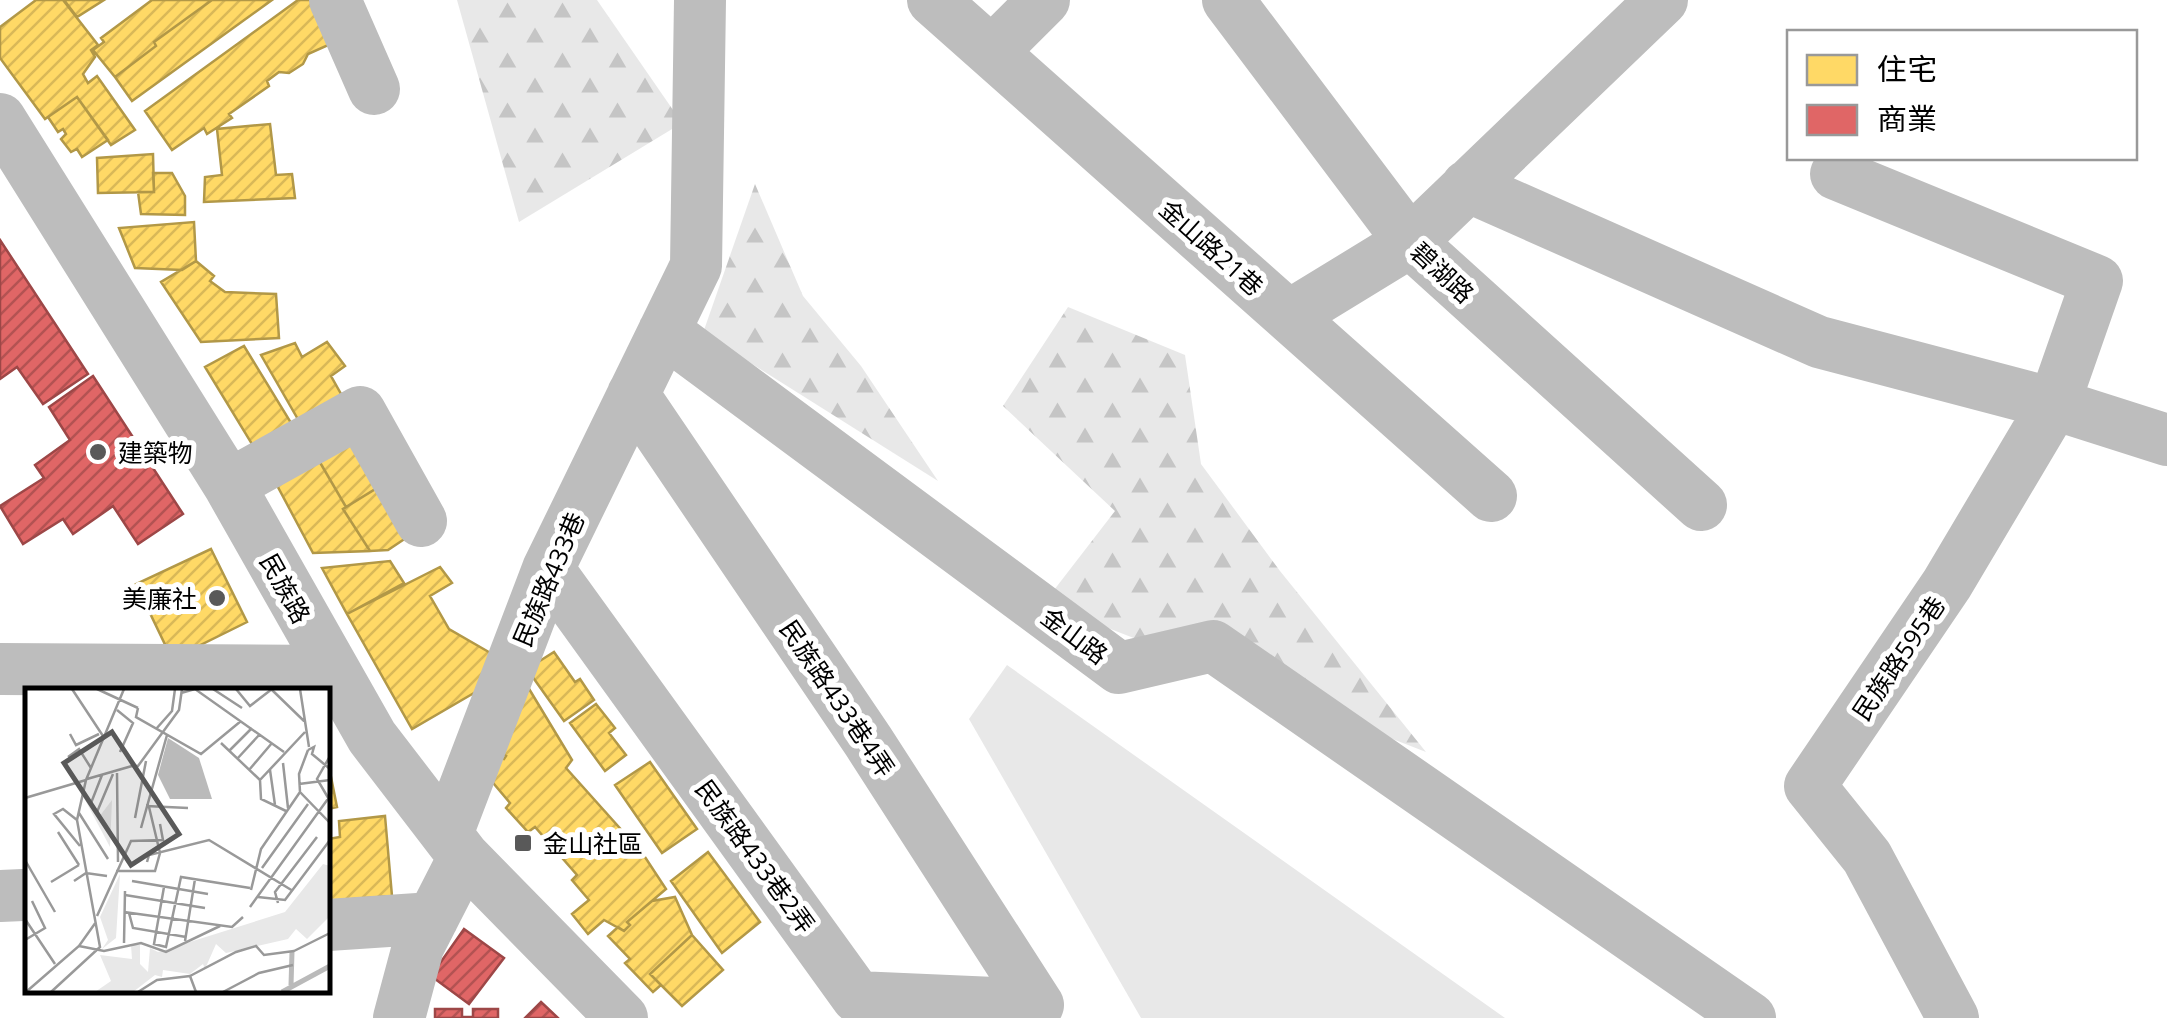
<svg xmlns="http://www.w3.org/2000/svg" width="2167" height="1018" viewBox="0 0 2167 1018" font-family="'Open Sans','Noto Sans TC',sans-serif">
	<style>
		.forest { fill: url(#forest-firs) }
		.park { fill: #e8e8e8 }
		.homes { fill: url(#homes-hatch); stroke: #b29847; stroke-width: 2.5 }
		.shops { fill: url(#shops-hatch); stroke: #9d4747; stroke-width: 2.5 }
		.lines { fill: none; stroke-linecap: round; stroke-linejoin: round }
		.minor { stroke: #bdbdbd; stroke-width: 52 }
		.poi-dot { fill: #595959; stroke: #fff; stroke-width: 4 }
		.labels { text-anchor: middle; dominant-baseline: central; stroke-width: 10; stroke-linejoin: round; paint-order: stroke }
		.street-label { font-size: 25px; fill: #000; stroke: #fff }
		.poi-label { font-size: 25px; fill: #000; stroke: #fff; text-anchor: start }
		.inset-river { fill: none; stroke: #bababa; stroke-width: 5 }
		.inset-road { fill: none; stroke: #999; stroke-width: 2.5 }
		.view { fill: #595959; fill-opacity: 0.15; stroke: #595959; stroke-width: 5 }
		.inset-edge { fill: none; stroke: #000; stroke-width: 5 }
	</style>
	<defs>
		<pattern id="forest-firs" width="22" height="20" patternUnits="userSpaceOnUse" patternTransform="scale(2.5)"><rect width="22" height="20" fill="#e8e8e8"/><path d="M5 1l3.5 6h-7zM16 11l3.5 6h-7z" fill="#c5c5c5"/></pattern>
		<pattern id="homes-hatch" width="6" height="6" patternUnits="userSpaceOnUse" patternTransform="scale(2.5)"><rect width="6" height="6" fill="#ffd966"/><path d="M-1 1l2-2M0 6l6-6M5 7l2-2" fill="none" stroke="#d9b857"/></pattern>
		<pattern id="shops-hatch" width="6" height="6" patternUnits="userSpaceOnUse" patternTransform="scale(2.5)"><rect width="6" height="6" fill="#e06666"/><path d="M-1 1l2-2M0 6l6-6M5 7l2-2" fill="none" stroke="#b35252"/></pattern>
	</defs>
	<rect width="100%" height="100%" fill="#fff"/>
	<path class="forest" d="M457,0h140l85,123 -163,99z
		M755,184l48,112 58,70 77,115 -235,-148z
		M1068,307l117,48 16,109 79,107 146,181 -382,-149 71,-92 -112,-105z"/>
	<path class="park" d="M1007,665l498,353h-364l-172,-299z"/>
	<path class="homes" d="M36,0h27l35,45 -7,5 4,7 -12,17 5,9 9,-7 38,54 -24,15 -34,-48 -32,22 -45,-61v-31z
		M64,0h40l-27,17z
		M152,0h60l-58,42 2,4 -41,31 -22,-27 11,-8 -3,-4z
		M212,0h60l-140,101 -17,-24 41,-31 -2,-4z
		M298,0h13l22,43 -25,11 -5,10 -14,9 -10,-1 -12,9 2,5 -40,28 3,4 -25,16 -3,-6 -32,22 -27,-39z
		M77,97l31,43 -26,17 -5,-8 -6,3 -10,-13 5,-5 -3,-5 -5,3 -10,-15z
		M270,124l6,51 16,-1 3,24 -91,4 1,-25 17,-2 -5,-46z
		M153,154l1,38 -56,1 -1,-35z
		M153,173h19l13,23v19l-44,-1 -3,-22h16z
		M194,222l2,39 -14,9 -47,-2 -16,-40z
		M196,261l18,15 -4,5 15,11 51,2 3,44 -78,4 -40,-60z
		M327,342l18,24 -14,10 14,25 -42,27 -42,-73 34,-12 7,14z
		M244,346l52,85 -38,23 -53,-87z
		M350,438l27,50 -31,19 -28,-48z
		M318,459l28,48 -3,2 27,42 -57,2 -42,-79z
		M377,488l32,48 -21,14 -18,1 -27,-42z
		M211,549l36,73 -75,37 -36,-75z
		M390,561l14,22 -57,31 -25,-46z
		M440,567l12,16 -22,13 19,33 45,26 -8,31 -74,43 -65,-115z
		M554,652l21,30 5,-3 14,21 -30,21 -37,-52z
		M511,659l61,101 -6,8 77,86 23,35 -39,33 3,3 -6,6 -20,-11 -16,14 -16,-20 17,-14 -17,-20 5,-5 -42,-48 -7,5 -22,-24 4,-5 -27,-32 10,-15 11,3 2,-3 -20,-10z
		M596,704l19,24 -6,5 17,22 -21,16 -35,-48z
		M328,762l9,45 -9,2z
		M650,762l47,67 -35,24 -47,-68z
		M385,816l7,80 -64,5v-62l12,-2 -1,-16z
		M708,852l52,70 -38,31 -51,-72z
		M675,897l17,38 -42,39 11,11 -8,7 -28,-29 5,-4 -22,-23 10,-9 6,4 6,-6 -3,-3 25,-21z
		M692,935l31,35 -41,36 -32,-32z"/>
	<path class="shops" d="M0,240l88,134 -45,30 -26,-37 -17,12z
		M93,376l90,138 -45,30 -25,-38 -40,28 -10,-15 -40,25 -23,-38 44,-28 -9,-13 35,-25 -21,-33z
		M464,929l40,29 -35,46 -38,-28z
		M541,1002l17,16h-33z
		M435,1009h27v8h11v-8h25v9h-63z"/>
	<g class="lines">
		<path class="minor" d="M335,0l39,89
			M933,0l558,496
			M1228,0l182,242 291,263
			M992,52l52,-52
			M0,119l229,366 143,252 92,120 158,161
			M1836,174l261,107 -43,123 -107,180 -137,202 57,71 86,161
			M1467,186l352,156 235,62 113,36
			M1289,316l121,-74 252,-242
			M664,331l455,337 94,-22 537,372
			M633,394l235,347 170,264
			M229,485l131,-73 61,109
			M548,569l309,428 181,8
			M0,669l332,2
			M447,834l101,-265 148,-303 4,-266
			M0,896l23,-1
			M328,925l105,-7
			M399,1018l19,-71 46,-90"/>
	</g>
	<g class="poi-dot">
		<circle cx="98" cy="452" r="10"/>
		<circle cx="217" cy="598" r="10"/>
		<rect x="513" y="833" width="20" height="20" rx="5"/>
	</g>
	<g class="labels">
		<g class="street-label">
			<text transform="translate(1212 247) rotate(42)">金山路21巷</text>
			<text transform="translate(1443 272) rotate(43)">碧湖路</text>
			<text transform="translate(548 579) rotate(-67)">民族路433巷</text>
			<text transform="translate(286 588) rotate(61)">民族路</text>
			<text transform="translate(1075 635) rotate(37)">金山路</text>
			<text transform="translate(1898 658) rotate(-56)">民族路595巷</text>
			<text transform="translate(838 698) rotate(56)">民族路433巷4弄</text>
			<text transform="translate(756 856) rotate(54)">民族路433巷2弄</text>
		</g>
		<g class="poi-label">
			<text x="118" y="452">建築物</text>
			<text x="197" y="598" text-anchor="end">美廉社</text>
			<text x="543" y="843">金山社區</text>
		</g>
	</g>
	<g transform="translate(25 688)">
		<rect width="305" height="305" fill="#fff"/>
		<path d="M298,176l7,2v50l-23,23 -11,-10 -8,10 -62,14 -10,-9 -11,25 -2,-5 -13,10 -27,-4 -1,7 -7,-2 -22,17h-38l16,-11 -11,-26 32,4 -1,-14h9v19l8,8 2,-24 8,4 127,-40zM95,186l-4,64 -14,11 6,-9 -8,-23z" fill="#e8e8e8"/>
		<path d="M59,110l15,19 13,-17 -2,47z" fill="#e8e8e8"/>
		<path d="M143,50l31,20 13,41h-42l-12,-24z" fill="#bababa"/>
		<path class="inset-river" d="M266,297l1,-33M257,304l48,-26"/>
		<path class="inset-road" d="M47,1l33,50M72,1l41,19M188,1l29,19M211,1l14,17 22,-17M246,1l33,32M275,1l9,58M156,5l14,-4 89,63M113,20l-2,9 65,37 40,-33M92,22l16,13 -13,29M131,41l16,-18 3,-22M45,46l6,11 23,-11M196,55l39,37M283,62l-9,24 1,18 30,31M283,62l6,-3 -2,7 18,15M204,63l23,-23M305,68l-13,23 13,22M43,69l11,-8 12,19M212,71l23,-25M258,75l5,45M107,78h6l41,-56 3,-21M224,82l23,-27M245,82l5,35M92,85l1,89M62,91l45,-13M274,96l31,-4M0,110l61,-18M121,118l42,2M261,123l-25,-12 -1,-19 45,-48M72,124l16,-38M72,124l-6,-9 11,-28M54,125l29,46M110,130l11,-57M52,132l-14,-11 -9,5 26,32M116,140l26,-93M33,144l21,33M0,172l30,52M122,174l2,-7 60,-15 84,51M237,180l46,-64M91,183h39l5,-18 -11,-46M49,193l12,-8 21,3M107,193l76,13M26,194l28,-17M139,199l-10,57 12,3 15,-70 69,11M226,202l10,-41 39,-57M100,207l80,13M233,209l27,3 45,-60M253,215l-3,-11 42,-55M225,219l80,-111M99,224l108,15 11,-10M104,225l4,15 53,9M72,228l34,-75 32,-1 -3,-16M0,231l30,45M0,252l20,-12 -13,-27M160,253l10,-62M99,255l1,-52M54,258l25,5 37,-8 25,9 54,-26M269,263l36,-18M1,304l53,-46 17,-24M26,304l49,-45 -23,-127 9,-40 38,-91M113,304l19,-12 33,-4M171,304l-6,-16 46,-24 20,-6 8,9 30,-4M198,304l36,-19 34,-8"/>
		<path class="view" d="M87,44l67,102 -48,31 -67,-102z"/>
		<rect width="305" height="305" class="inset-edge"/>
	</g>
	<rect x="1787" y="30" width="350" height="130" fill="#ffffff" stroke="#999999" stroke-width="2.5"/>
	<rect x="1807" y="55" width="50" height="30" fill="#ffd966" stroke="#999999" stroke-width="2.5"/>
	<text x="1877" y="80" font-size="30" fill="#000000">住宅</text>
	<rect x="1807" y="105" width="50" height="30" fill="#e06666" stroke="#999999" stroke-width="2.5"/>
	<text x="1877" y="130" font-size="30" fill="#000000">商業</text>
</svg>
